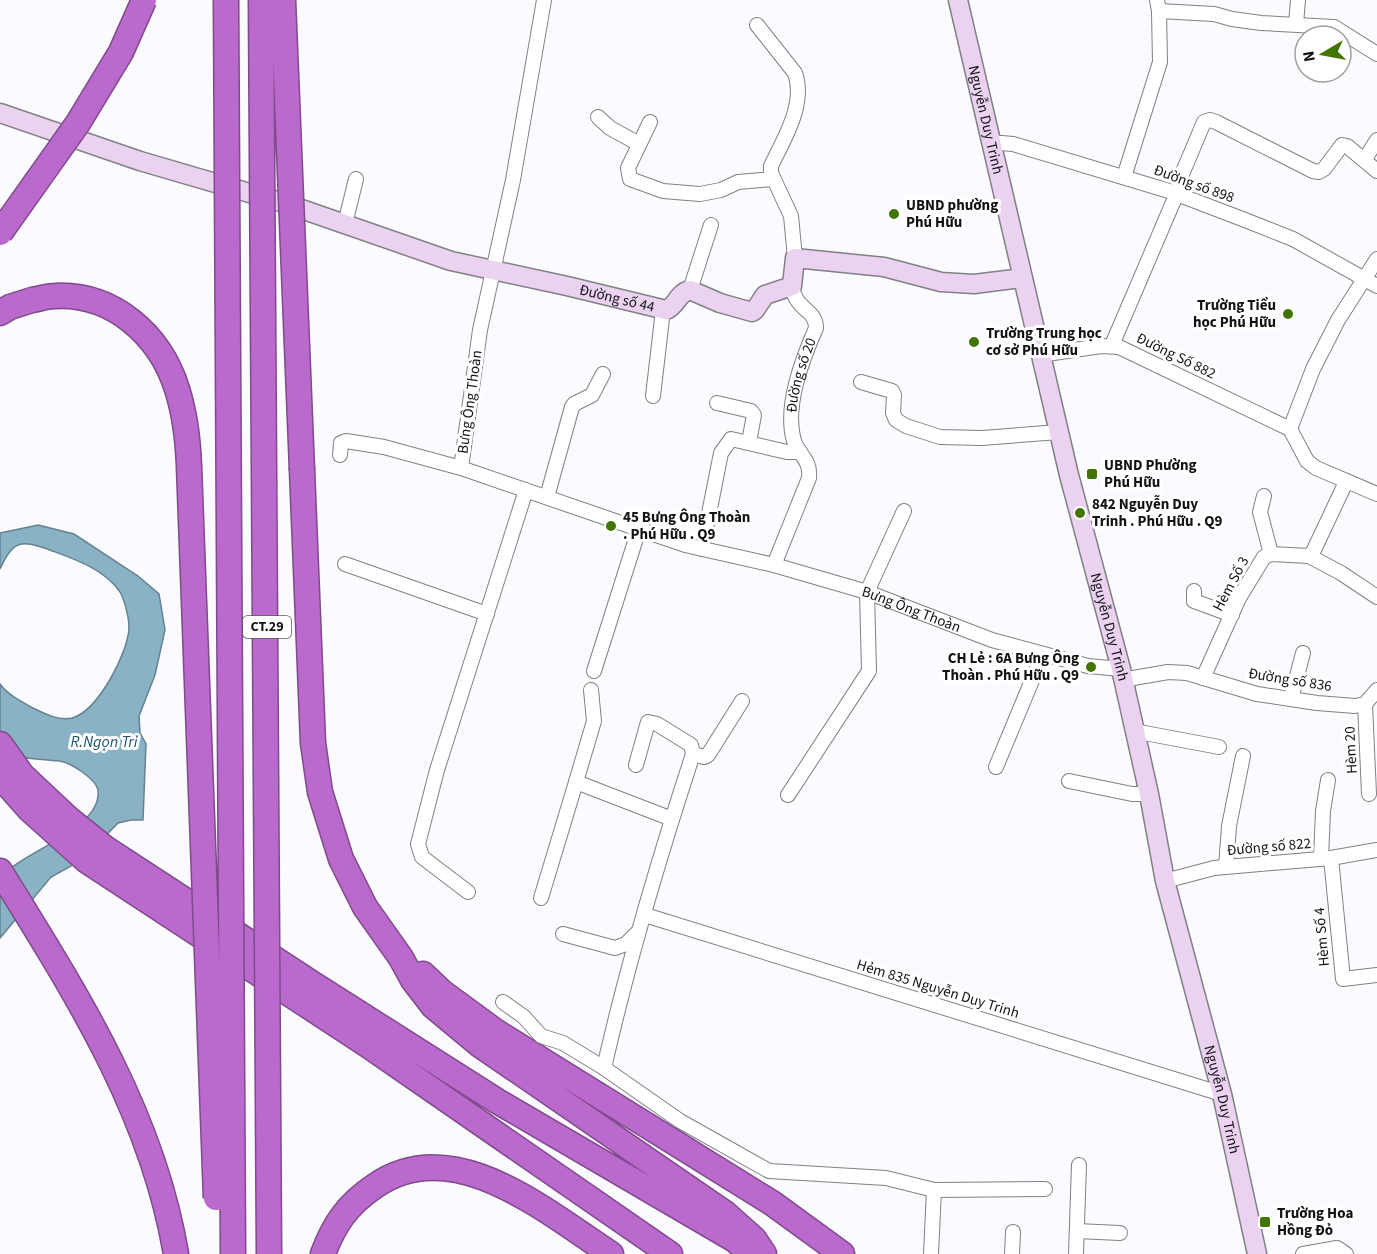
<svg xmlns="http://www.w3.org/2000/svg" width="1377" height="1254" viewBox="0 0 1377 1254" font-family="'Source Sans 3',sans-serif">
	<style>
		.water { fill: #89b2c5; stroke: #658290; stroke-width: 1.5 }
		.lines { fill: none; stroke-linecap: round; stroke-linejoin: round }
		.street-casing { stroke: #808085; stroke-width: 16 }
		.secondary-casing { stroke: #808085; stroke-width: 21 }
		.highway-casing { stroke: #7f4b8c; stroke-width: 27 }
		.street { stroke: #fff; stroke-width: 14 }
		.secondary { stroke: #ead2f0; stroke-width: 18 }
		.highway { stroke: #ba69cc; stroke-width: 24 }
		.highway-bridge-casing { stroke: #7f4b8c; stroke-width: 27; stroke-linecap: butt }
		.highway-bridge { stroke: #ba69cc; stroke-width: 24 }
		.poi-dot { fill: #427500; stroke: #fff; stroke-width: 2 }
		.labels { text-anchor: middle; dominant-baseline: central; stroke-width: 6; stroke-linejoin: round; paint-order: stroke }
		.shield { fill: #fff; stroke: #59595a; stroke-width: 1.5 }
		.shield-label { font-size: 14px; font-weight: bold; fill: #121214 }
		.street-label { font-size: 15px; fill: #121214; stroke: #fff }
		.poi-label { font-size: 15px; font-weight: bold; fill: #121214; stroke: #fff; text-anchor: start }
		.water-label { font-size: 16px; font-style: italic; fill: #1d5367; stroke: #fff }
	</style>
	<rect width="100%" height="100%" fill="#fbfbff"/>
	<path class="water" d="M38,525l36,9 64,42 21,18 6,36 -10,45 -16,41 1,17 6,11 -3,76h-12l-13,3 -36,37 -31,17 -51,61v-59c18,-27 103,-49 98,-89 -2,-11 -28,-28 -39,-29 -19,-2 -39,-3 -59,-6v-71c8,11 22,18 33,24 12,6 26,13 39,10 26,-7 56,-65 57,-90 0,-10 -4,-27 -9,-36 -15,-23 -46,-33 -70,-42 -29,-10 -36,-11 -50,19v-36z"/>
	<g class="lines">
		<defs>
			<g id="street">
				<path id="s1" d="M544,0l-31,180 -33,150 -19,138 224,77 89,20 93,27 125,48 96,26 33,3"/>
				<path d="M1159,11l55,3 18,5 29,4 73,4 43,27"/>
				<path d="M1296,24l2,-24"/>
				<path d="M757,25l38,48c11,31 -11,66 -24,93v7l20,43 4,42"/>
				<path d="M598,117l12,11 29,16"/>
				<path d="M650,122l-22,46 2,11 33,12 37,3 21,-4 17,-8 35,-3"/>
				<path d="M990,142l23,2 156,47 76,29 48,19 84,47"/>
				<path d="M1365,159l12,-19"/>
				<path d="M1124,177l36,-115 -1,-51 -2,-11"/>
				<path d="M345,224l11,-45"/>
				<path d="M690,290l21,-65"/>
				<path d="M1112,345l65,-152 3,-14 24,-57 6,-2 6,2 97,49 6,1 5,-3 18,-24 5,1 30,25"/>
				<path d="M1040,355l61,-9 18,1 171,82"/>
				<path d="M861,382l31,9 2,4 -1,18 3,7 10,6 34,11 42,1 77,-6"/>
				<path d="M653,396l10,-86"/>
				<path d="M717,403l34,8 3,4 -5,27"/>
				<path d="M1290,429l23,-60 25,-49 39,-61"/>
				<path d="M1290,429l17,32 9,7 61,26"/>
				<path d="M340,455l1,-12 5,-2 38,6 77,21"/>
				<path d="M1264,496l-4,16 11,42"/>
				<path d="M547,497l25,-90 2,-3 18,-9 11,-21"/>
				<path d="M702,549l19,-96 10,-14 56,13h13"/>
				<path d="M1309,556l32,17 36,24"/>
				<path d="M345,564l142,50"/>
				<path id="s2" d="M774,565l35,-87c2,-19 -10,-22 -15,-37 -10,-34 8,-81 22,-113 0,-15 -12,-17 -19,-28 -3,-4 -4,-10 -5,-14"/>
				<path d="M1194,591v10l38,14"/>
				<path d="M594,671l45,-142"/>
				<path d="M1203,678l36,-80 25,-41 7,-3 38,2 4,-4 33,-70"/>
				<path d="M1122,680l46,-8 19,1 70,21 60,9 38,3 10,-2 12,-14"/>
				<path d="M1291,699l12,-46"/>
				<path d="M1365,704l4,90"/>
				<path d="M1134,731l85,16"/>
				<path d="M693,754l11,3 4,-2 34,-54"/>
				<path d="M996,767l47,-113"/>
				<path d="M1069,781l63,13h17"/>
				<path d="M576,782l18,-61 -3,-31"/>
				<path d="M788,795l81,-124 -2,-79 37,-81"/>
				<path d="M1321,858l2,-47 5,-31"/>
				<path d="M1331,858l12,121 34,-4"/>
				<path d="M1226,867l3,-41 14,-70"/>
				<path d="M1165,881l49,-13 117,-10 46,-8"/>
				<path d="M468,892l-46,-35 -4,-13 19,-74 89,-280"/>
				<path d="M541,898l35,-116 96,37"/>
				<path d="M645,915l577,179"/>
				<path d="M563,934l52,14 11,-4 12,-12"/>
				<path d="M503,1002l21,15 17,19 22,7 41,25 76,53 89,50 117,7 48,12 111,-1"/>
				<path d="M604,1068c24,-106 55,-210 89,-314l-2,-9 -34,-21 -9,-2 -12,43"/>
				<path d="M1077,1231l43,2"/>
				<path d="M931,1254l3,-64"/>
				<path d="M1012,1254l1,-22"/>
				<path d="M1076,1254l3,-89"/>
				<path d="M1303,1254l34,-6 9,6"/>
			</g>
			<g id="secondary">
				<path id="s3" d="M958,0l111,475 52,194 28,125 16,87 57,213 35,160"/>
				<path id="s4" d="M0,113l140,48 144,42 167,58 116,25 99,24c11,-4 11,-17 24,-20l30,13 32,9 3,-2 10,-15 27,-9 3,-28 89,9 57,15 33,2 48,-6"/>
			</g>
			<path id="highway" d="M0,313l10,-6 22,-7
				M302,470l11,273 7,49 21,67 24,48 36,51 12,22 20,26 47,39 246,169 28,25 10,15
				M0,744l22,31 47,44 36,29 208,136 184,117 238,139 12,11
				M0,776l30,34 57,51 279,183 304,210
				M0,871c75,121 152,240 176,383
				M423,974l19,18 53,39 277,172 70,51
				M323,1254c11,-30 25,-50 52,-68 78,-55 171,26 236,68"/>
		</defs>
		<use href="#street" class="street-casing"/>
		<use href="#secondary" class="secondary-casing"/>
		<use href="#highway" class="highway-casing"/>
		<use href="#street" class="street"/>
		<use href="#secondary" class="secondary"/>
		<use href="#highway" class="highway"/>
		<defs>
			<path id="highway-bridge" d="M226,0l7,1254
				M261,0l8,1254
				M283,0l19,470
				M0,233l78,-110 43,-71 23,-52
				M32,300c7,-1 15,-4 23,-4 58,-3 105,39 122,93 8,25 11,50 12,77l27,732"/>
		</defs>
		<use href="#highway-bridge" class="highway-bridge-casing"/>
		<use href="#highway-bridge" class="highway-bridge"/>
	</g>
	<g class="poi-dot">
		<circle cx="894" cy="214" r="6"/>
		<circle cx="1288" cy="314" r="6"/>
		<circle cx="974" cy="342" r="6"/>
		<rect x="1086" y="468" width="12" height="12" rx="3"/>
		<circle cx="1080" cy="513" r="6"/>
		<circle cx="611" cy="526" r="6"/>
		<circle cx="1091" cy="667" r="6"/>
		<rect x="1259" y="1216" width="12" height="12" rx="3"/>
	</g>
	<g class="labels">
		<rect class="shield" x="243" y="616" width="48" height="22" rx="4.5"/>
		<g class="shield-label">
			<text x="267" y="627">CT.29</text>
		</g>
		<g class="street-label">
			<text stroke="none"><textPath href="#s3" startOffset="123">Nguyễn Duy Trinh</textPath></text>
			<text transform="translate(1194 184) rotate(20)">Đường số 898</text>
			<text stroke="none"><textPath href="#s4" startOffset="645">Đường số 44</textPath></text>
			<text transform="translate(1176 356) rotate(26)">Đường Số 882</text>
			<text stroke="none"><textPath href="#s2" startOffset="202">Đường số 20</textPath></text>
			<text transform="translate(470 402) rotate(-82)">Bưng Ông Thoàn</text>
			<text transform="translate(1231 584) rotate(-62)">Hèm Số 3</text>
			<text stroke="none"><textPath href="#s1" startOffset="948">Bưng Ông Thoàn</textPath></text>
			<text stroke="none"><textPath href="#s3" startOffset="645">Nguyễn Duy Trinh</textPath></text>
			<text transform="translate(1290 680) rotate(9)">Đường số 836</text>
			<text transform="translate(1351 750) rotate(-93)">Hèm 20</text>
			<text transform="translate(1269 847) rotate(-5)">Đường số 822</text>
			<text transform="translate(1322 937) rotate(-95)">Hèm Số 4</text>
			<text transform="translate(938 989) rotate(17)">Hẻm 835 Nguyễn Duy Trinh</text>
			<text stroke="none"><textPath href="#s3" startOffset="1131">Nguyễn Duy Trinh</textPath></text>
		</g>
		<g class="poi-label">
			<text x="906" y="205">UBND phường<tspan x="906" dy="17">Phú Hữu</tspan></text>
			<text x="1276" y="305" text-anchor="end">Trường Tiểu<tspan x="1276" dy="17">học Phú Hữu</tspan></text>
			<text x="986" y="333">Trường Trung học<tspan x="986" dy="17">cơ sở Phú Hữu</tspan></text>
			<text x="1104" y="465">UBND Phường<tspan x="1104" dy="17">Phú Hữu</tspan></text>
			<text x="1092" y="504">842 Nguyễn Duy<tspan x="1092" dy="17">Trinh . Phú Hữu . Q9</tspan></text>
			<text x="623" y="517">45 Bưng Ông Thoàn<tspan x="623" dy="17">. Phú Hữu . Q9</tspan></text>
			<text x="1079" y="658" text-anchor="end">CH Lẻ : 6A Bưng Ông<tspan x="1079" dy="17">Thoàn . Phú Hữu . Q9</tspan></text>
			<text x="1277" y="1213">Trường Hoa<tspan x="1277" dy="17">Hồng Đỏ</tspan></text>
		</g>
		<g class="water-label">
			<text x="104" y="742">R.Ngọn Tri</text>
		</g>
	</g>
	<g transform="translate(1323 54) rotate(260)"><circle r="28" fill="#ffffff" stroke="#a0a0a1" stroke-width="1.5"/>
	<path d="M0-4.5L10 22L0 15L-10 22Z" fill="#427500"/>
	<text y="-9" font-size="16" font-weight="bold" text-anchor="middle" fill="#121214">N</text>
	</g>
</svg>
